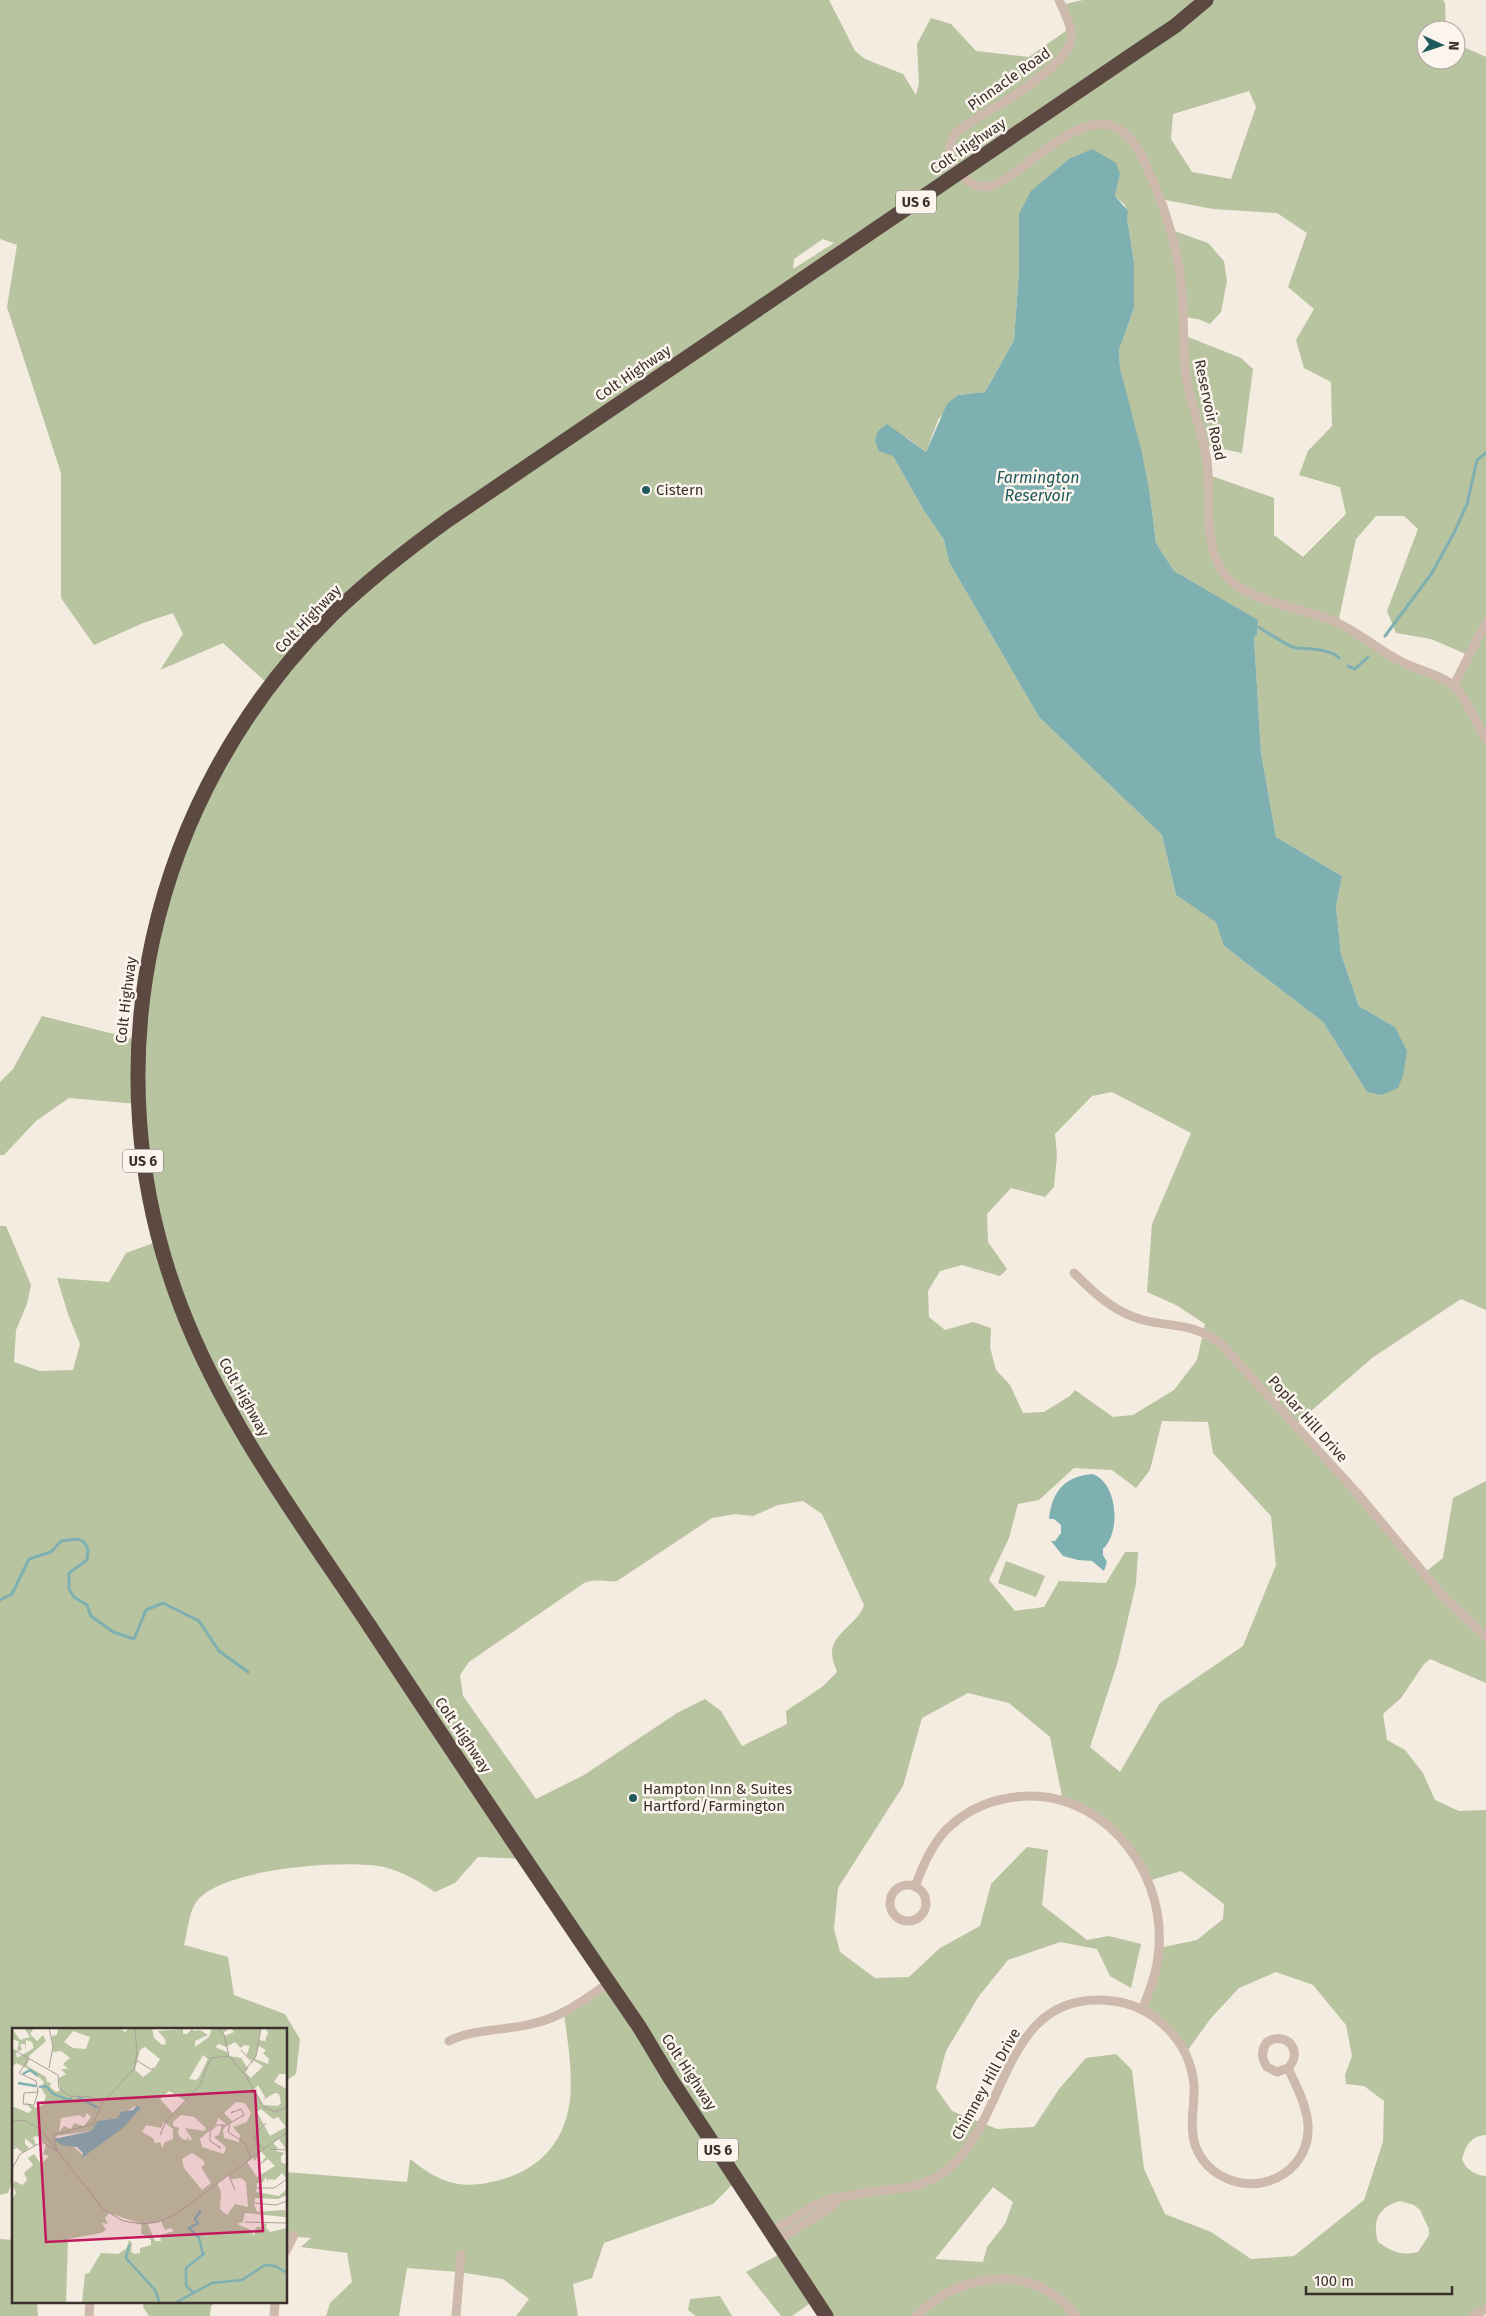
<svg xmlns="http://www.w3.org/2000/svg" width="1486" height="2316" viewBox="0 0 1486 2316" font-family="'Fira Sans',sans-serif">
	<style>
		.green { fill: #b8c3a0; fill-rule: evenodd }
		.water { fill: #7fb0b1 }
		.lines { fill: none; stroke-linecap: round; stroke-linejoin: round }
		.stream { stroke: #7fb0b1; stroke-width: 3 }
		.street { stroke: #cdbaac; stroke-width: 9 }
		.highway { stroke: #5c4a42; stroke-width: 15 }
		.poi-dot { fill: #205a5d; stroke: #fbf5ee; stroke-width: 2 }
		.labels { text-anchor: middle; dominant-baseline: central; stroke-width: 5; stroke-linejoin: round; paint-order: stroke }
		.shield { fill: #fbf5ee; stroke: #756b66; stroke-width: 1 }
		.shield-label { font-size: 14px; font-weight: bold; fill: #3b302b }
		.street-label { font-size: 15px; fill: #3b302b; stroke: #fbf5ee }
		.poi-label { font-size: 15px; fill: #3b302b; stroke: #fbf5ee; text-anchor: start }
		.water-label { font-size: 16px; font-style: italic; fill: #205a5d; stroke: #fbf5ee }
		.inset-river { fill: none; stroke: #7fb0b1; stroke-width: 2.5 }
		.inset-road { fill: none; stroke: #aaa098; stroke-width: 1 }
		.view { fill: #c2185b; fill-opacity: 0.15; stroke: #c2185b; stroke-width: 2.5 }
		.inset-edge { fill: none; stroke: #3b302b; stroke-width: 2.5 }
	</style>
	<rect width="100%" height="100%" fill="#f4ebe1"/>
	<path class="green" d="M0,0h829l26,51 10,8 38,15 13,21 3,-12 -2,-39 14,-26 20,6 25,27 53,6 41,-29 -9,-23 22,-5h360l2,3 1,27h-20v30h30v-18l3,3 27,12v1253l-25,-11 -89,59 -77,67 129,148 19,-15 10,-60 33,-17v202l-56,-24 -6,5 -23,34 -18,16 4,26 18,10 18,23 12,27 24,11 27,-1v325c-15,1 -20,10 -24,24 4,11 13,16 24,17v133l-13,7h-647l-11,-16 -23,16h-11l-35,-44 38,-20 -47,-72 -24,24 -109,39 -12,35 -19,6 5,32h-62l13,-17 -26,-20 -44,-7 -52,-4 -8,48h-73l4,-13 22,-21 -5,-29 -46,-6 10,-9 -25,-2v-64l121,10 3,-23c14,11 27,20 43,24 13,3 26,2 38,-1 36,-7 64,-27 75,-63 10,-31 2,-74 -2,-106l45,-30 -83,-124 -48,-2 -23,26 -20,9c-16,-11 -32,-20 -51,-25 -37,-8 -169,1 -189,37 -6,9 -8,30 -11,41l44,12 6,38 51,19 15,25 -4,35 -10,7v-51h-272v146l-6,17 -8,2v-969h6l25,59 -4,19 -11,26 -2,32 26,9 33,-1 7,-26 -12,-30 -11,-36 52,4 17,-29 33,-12 -21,-137 -69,-6 -33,23 -32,34h-4v-73l13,-13 29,-53 96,24 4,-39 42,-166 86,-149 -47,-43 -63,27 23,-36 -10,-21 -30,10 -49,22 -33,-47v-125l-54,-166 10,-62 -17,-6zM1249,91l7,16 -25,72 -39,-7 -21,-33 2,-25zM1120,174l-5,22 10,9 9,57v46l-15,42 1,18 30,127 6,48 18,28 84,50 -1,14 -3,2 7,116 15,84 66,39 -6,31 5,47 18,52 36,21 -28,65 -44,-70 -99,-76 -7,-24 -41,-27 -14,-60 -123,-118 -90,-155 -5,-22 -21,-31 -30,-53 13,-19 20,15 12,-32 20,-25 27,-3 29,-52 5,-70v-55zM1160,199l53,10 64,4 30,20 -19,54 26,22 -18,31 8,28 27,14 1,44 -24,25 -9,24 41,12 6,27 -43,43 -29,-22v-37l-65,-23 -5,-30 38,8 11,-84 -12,-11 -58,-23v-18l15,2 12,5 11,-12 6,-31 -3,-20 -16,-18 -39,-14zM823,239l11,4 -41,26 1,-10zM1376,516h28l14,13 -31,82 9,22 35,6 37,16 -14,30 -116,-62 18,-84zM1112,1092l79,41 -39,91 -5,68 29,13 29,19 -8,36 -23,30 -41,25 -20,2 -38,-27 -5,6 -26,16 -21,1 -13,-28 -14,-15 -6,-23 1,-19 -18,-6 -28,8 -16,-13 -1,-26 12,-20 22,-6 38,11 7,-7 -19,-27 -1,-28 24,-26 34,9 9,-10 3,-31 -2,-22 37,-38zM1162,1421l46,1 5,31 58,63 5,49 -33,81 -83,57 -40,69 -30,-25 28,-86 18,-77 2,-32h-13l-19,31 -47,-2 -15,26 -29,4 -26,-31 20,-42 9,-34 21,-4 35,-32 38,2 24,18 14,-18zM803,1501l19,13 42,91c-5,18 -32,28 -32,48 0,6 3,13 5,19l-15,15 -36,24 1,13 -45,22 -21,-35 -16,-12 -28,14 -93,62 -48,24 -73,-103 -3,-21 9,-13 115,-79c13,-5 19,-1 33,-2l95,-63 23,-4 18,2 25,-11zM968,1693l41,10 41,34 13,64 54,32 31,48 33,-10 43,33 -1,15 -26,21 -38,8 -17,62 35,30 8,14 26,-36 28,-30 37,-16 37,13 33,40 6,31 -7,19 1,9 18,2 20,15 -1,41 -19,58 -70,56 -43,3 -40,-27 -46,-18 -21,-45 -12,-99 -16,-16 -30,4 -27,31 -25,38 -37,2 -45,-18 -16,-23 10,-37 33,-55 29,-36 52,-18 37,7 13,27 21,12 10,-44 -32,-8 -22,4 -45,-35 6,-55 -21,-3 -36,37 -11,42 -40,22 -31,29 -34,1 -35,-26 -6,-23 4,-41 65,-102 19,-68zM993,2187l20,15 -8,22 -18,23 -4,15 -48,-3zM1400,2201l14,4 6,5 9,19v6l-11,17c-18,4 -25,0 -40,-10 -6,-21 0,-35 22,-41z
		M1006,1561l39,15 -9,21 -38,-14z
		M0,2239l14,1v62h23l1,14h-38z
		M720,2296l12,20h-36l-8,-6 2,-11z
		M144,2302h72l-5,4 -1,10h-61l-6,-9z"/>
	<path class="water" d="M1092,149l24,14 4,11 -5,22 13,15 -1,7 7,44v46l-15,42 1,18 22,85 8,42 6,48 18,28 84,49 -1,15 -3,2 7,116 15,84 66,39 -6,31 5,47 18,52 36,21 12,24 -4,25 -5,12 -16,7 -15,-3 -44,-70 -99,-76 -8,-24 -40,-27 -14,-60 -123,-118 -90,-155 -5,-22 -21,-31 -30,-53 -14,-5 -4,-11 3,-9 9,-7 39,28 21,-48 11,-9 27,-3 29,-52 5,-70v-56l12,-23 38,-32z
		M1093,1474c25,10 28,58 10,75v6l4,7 -3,9 -12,-10 -14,-1 -15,-4 -12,-15h4l6,-8v-8l-7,-6h-5c3,-28 16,-43 44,-45z"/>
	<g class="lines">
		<path class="stream" d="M1258,627c10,5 31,21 39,21 13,1 33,1 42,10
			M1385,636l47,-63 23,-42 12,-27 10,-44 9,-7
			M1348,666l7,3 13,-12
			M0,1600l12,-6 17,-35 22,-7 10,-11 17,-2 6,3 4,7 -1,11 -18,13v16l5,8 13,8 4,11 22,16 21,7 12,-29 17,-7 36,18 20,30 29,21"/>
		<path class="street" d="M1059,0c5,12 14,27 12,40 -6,30 -85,72 -111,89 -5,5 -9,10 -10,17 -3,22 20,45 41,40 10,-3 18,-10 27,-16 40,-28 91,-80 124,-13 18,36 32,78 38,117 5,34 2,69 6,103 5,28 17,56 21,84 5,35 -5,73 13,106 18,35 84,40 118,56 23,11 43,29 66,40 12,6 42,14 51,24 12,13 22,37 31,53
			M1454,685l32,-63
			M1074,1273c21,21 40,39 69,47 33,8 50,2 79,25l135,148 85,102 44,42
			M890 1903a18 18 0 1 1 36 0a18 18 0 1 1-36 0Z
			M915,1887c7,-20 16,-41 31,-57 18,-18 38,-28 63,-32 86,-16 156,67 150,149 -1,22 -9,43 -17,63
			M449,2041c27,-13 58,-10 86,-18 28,-6 51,-25 74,-40
			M771,2232l42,-26 18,-8c7,1 36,-6 46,-7 21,-2 43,-4 61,-15 72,-42 58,-190 175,-175 42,5 78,42 81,85 1,19 -5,39 1,59 15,42 71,52 100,19 26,-31 8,-64 -7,-96 16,-16 -1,-38 -21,-26 -6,8 -6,16 0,25l10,5 11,-4
			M777,2241l57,-36 3,-6
			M286,2251l8,-16
			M89,2316l1,-14
			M274,2316l1,-14
			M456,2316l5,-62
			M916,2316c46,-45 118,-54 160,0
			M1473,2316l13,-7"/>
		<path class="highway" d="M826,2316l-156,-238 -30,-50c-92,-134 -182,-268 -271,-403 -68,-102 -144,-203 -188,-318 -93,-242 -32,-510 151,-692 36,-35 76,-66 116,-95l697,-474 30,-20 31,-26"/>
	</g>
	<g class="poi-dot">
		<circle cx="646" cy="490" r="5"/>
		<circle cx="633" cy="1798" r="5"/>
	</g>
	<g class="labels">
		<g class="shield">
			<rect x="896" y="190.5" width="40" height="23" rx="4"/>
			<rect x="123" y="1149.5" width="40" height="23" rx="4"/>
			<rect x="698" y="2138.5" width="40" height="23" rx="4"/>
		</g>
		<g class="shield-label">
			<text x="916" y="202">US 6</text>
			<text x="143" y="1161">US 6</text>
			<text x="718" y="2150">US 6</text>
		</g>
		<g class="street-label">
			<text transform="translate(1009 79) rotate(-35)">Pinnacle Road</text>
			<text transform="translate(968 146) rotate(-34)">Colt Highway</text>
			<text transform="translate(633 373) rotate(-34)">Colt Highway</text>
			<text transform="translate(1210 410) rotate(78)">Reservoir Road</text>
			<text transform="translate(308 619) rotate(-46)">Colt Highway</text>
			<text transform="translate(126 1000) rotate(-83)">Colt Highway</text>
			<text transform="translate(244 1397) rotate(61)">Colt Highway</text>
			<text transform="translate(1308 1419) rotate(48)">Poplar Hill Drive</text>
			<text transform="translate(463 1735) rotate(56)">Colt Highway</text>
			<text transform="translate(689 2072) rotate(57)">Colt Highway</text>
			<text transform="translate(986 2084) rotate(-61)">Chimney Hill Drive</text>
		</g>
		<g class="poi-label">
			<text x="656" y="490">Cistern</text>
			<text x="643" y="1789">Hampton Inn &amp; Suites<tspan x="643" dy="17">Hartford/Farmington</tspan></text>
		</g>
		<g class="water-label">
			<text x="1038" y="477">Farmington<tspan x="1038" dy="18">Reservoir</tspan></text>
		</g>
	</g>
	<g transform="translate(12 2028)">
		<rect width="275" height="275" fill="#f4ebe1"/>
		<path d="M0,0l8,12 10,-3 -6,-9h10l-4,6 7,7 6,-6 3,6 -17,15 -2,10 19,11 1,5 4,1 -1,4 6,5 4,-2 -1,-12 7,-4 -5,-5h7l-5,-5 7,-6 -9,-7 -8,1 -1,-16 5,-1 1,-7h62l5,4 4,-4h23l2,10 8,7 4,-1 -1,-5 -7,-8 25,-2v5h4l6,-6v3l7,-1 8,5 -13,6v6l14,-10 3,-9h18l-7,5 2,3 9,-4 -3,-4h30l-2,12 6,1 3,-8 -2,-5h21v46h-8l-5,8 13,7v62l-8,-12 -6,4 5,5 -2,3 9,2 -4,3v6l6,3v14l-5,-6 -7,7 -7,-1v4l-2,-6 -3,5 -6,1 -1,9 23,4 8,-7v6l-9,4 -23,-1 -1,6 3,8 28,-2 1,7 -41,-4 -2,9 -6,2 14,6 3,6 2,-9h8v-3l3,-1 -1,5 4,4 17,-4v75h-205l3,-29 4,-1 12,-20 17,1 9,-6 2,-8 3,3 -1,9 4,2 5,-1v-5l11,-3v-5l-10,-7 1,-9 -33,-11 -4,5 3,6 -6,-1 4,7 -5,3 -33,6 -2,64h-54v-104l4,-6 -4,-8 3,-4 7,4 5,-5 -3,-7 9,-8 -5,-7 6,-4 7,10 8,-8 -6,-2 3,-9 -8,-9 -5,1 3,8 -2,1 -9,-8v6l4,4 -6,5 -6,-5 -5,2v-44l16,7 4,-3 -7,-8 12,6 6,-3 3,-9 -5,-8 3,-6 -11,-11 -17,-8 -4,4v-18l5,2 2,-9 -7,-3zM61,3l17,6 -4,12 -13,-1 -9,-6zM14,12l6,2 2,6 -17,10 -1,-6 6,-2 -2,-6h5l1,6zM223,14l6,6 3,-3 6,1 -4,10 17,10 -12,12 -6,-6 3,-3 -7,-11 -12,-2 -2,-4 -12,-5 4,-3 7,3zM247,18l7,4 -3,3 6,6 -1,5 -13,-5zM133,19l15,12 -6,10 -11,8 -8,-7 5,-20zM191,27l5,4 -9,18 -3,3 -7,-1zM246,57l7,12 -2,3 12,-7 4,1 2,9 -3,3 -15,-1 -9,-16zM157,63l17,10 -13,12 -13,-14zM224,74l9,1 6,10 -4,9 -14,5 7,8 -1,7 -15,-4 -1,-8 3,-4 -4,-1 -3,10 -5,2 12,10 -2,7 -22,-7 -2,-8 16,-14 2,-7 10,7 4,-4 -8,-8zM123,78l6,2 -13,14 -44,34 -12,-11h-11l-5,-9 35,-5 8,-10 19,-3zM249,81l12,10 5,-2 8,10 -16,9 -13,-24zM75,85l4,4 -7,9 -10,-3 -3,6 -7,-3 -5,6 2,-14 18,-3 5,3zM169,87l13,2 12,11 -2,3 -19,-3 7,11 -3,2 -1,-5 -1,4 -5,-1 -4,-5 1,-6 -6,-2v-4zM152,94l9,7v10l-8,3 -3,6 -2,-6 -5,1 -2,-5 -11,-6 4,-7 15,3zM249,123l5,6 -8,9 10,-7 7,7 -18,11 -10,-15 6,-5 2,4zM180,125l11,7 2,4 -4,3 10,16 -9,7 -18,-22 -2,-9zM217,147l2,4 10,-1 5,4 2,25 -13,-3 -8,11 -7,-6 1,-17 -4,-9zM149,193l4,9 6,-2 3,3 -14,4 1,6h-6l-7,-17z" fill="#b8c3a0" fill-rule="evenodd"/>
		<path d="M125,77l4,3 -17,19 -42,31 1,-5 -6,-6 -16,-2 -7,-6 37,-8 7,-10 20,-3 3,-6 12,-2z" fill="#7fb0b1"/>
		<path class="inset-river" d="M11,46l7,-4 8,6M6,55l18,3M27,59l7,-1 7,8 16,6 3,-2M66,69l20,11M189,182l-6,9 3,4 -9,5 10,10 4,17M117,217l-3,13 29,32 5,13M182,265l-8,-7v-18l19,-15M163,275l37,-20 30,-3 23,-15 10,1 12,7"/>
		<path class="inset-road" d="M205,0l7,6 5,22 17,20 18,31 11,5 12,-5M0,21l46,26 1,13 11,8 20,1 13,5M229,22l12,13M17,31l-10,14 17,8 2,11 -14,1 -1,11 11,1 4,-13M124,32l16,10 2,-1 -2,-1M37,40l4,-22 -4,-18M231,45l13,-17 5,-28M221,83l-2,2 10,-4 3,6 -14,8 -2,9 17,11 6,15M0,92l14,1 14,8 63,80 20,12 19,3 16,-2 18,-8 111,-82M148,107l6,-14 34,-36 11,-27 18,-2M206,119l3,1 -11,-7v-10l7,-6h11M252,121l-8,-7 -2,-7 12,-12M258,121l16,1M45,123l-4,-16 40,-11 10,-22 31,-33 3,-16 -2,-25M0,141l8,-15 22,-12 15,9M217,148l6,14M243,160h19l13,-9M242,175l22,2 11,-4M233,194l42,1"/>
		<path class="view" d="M243,63l8,140 -217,11 -8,-139z"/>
		<rect width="275" height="275" class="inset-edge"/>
	</g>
	<g transform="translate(1441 45) rotate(93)"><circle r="24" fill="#fbf5ee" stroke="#aea6a0"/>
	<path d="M0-4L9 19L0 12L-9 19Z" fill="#205a5d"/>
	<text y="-8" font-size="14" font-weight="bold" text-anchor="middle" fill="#3b302b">N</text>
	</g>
	<path d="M1306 2286v8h146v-8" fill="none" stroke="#3b302b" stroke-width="2.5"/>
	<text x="1314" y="2286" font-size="15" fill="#3b302b" stroke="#fbf5ee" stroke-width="4" paint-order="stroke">100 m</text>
</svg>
